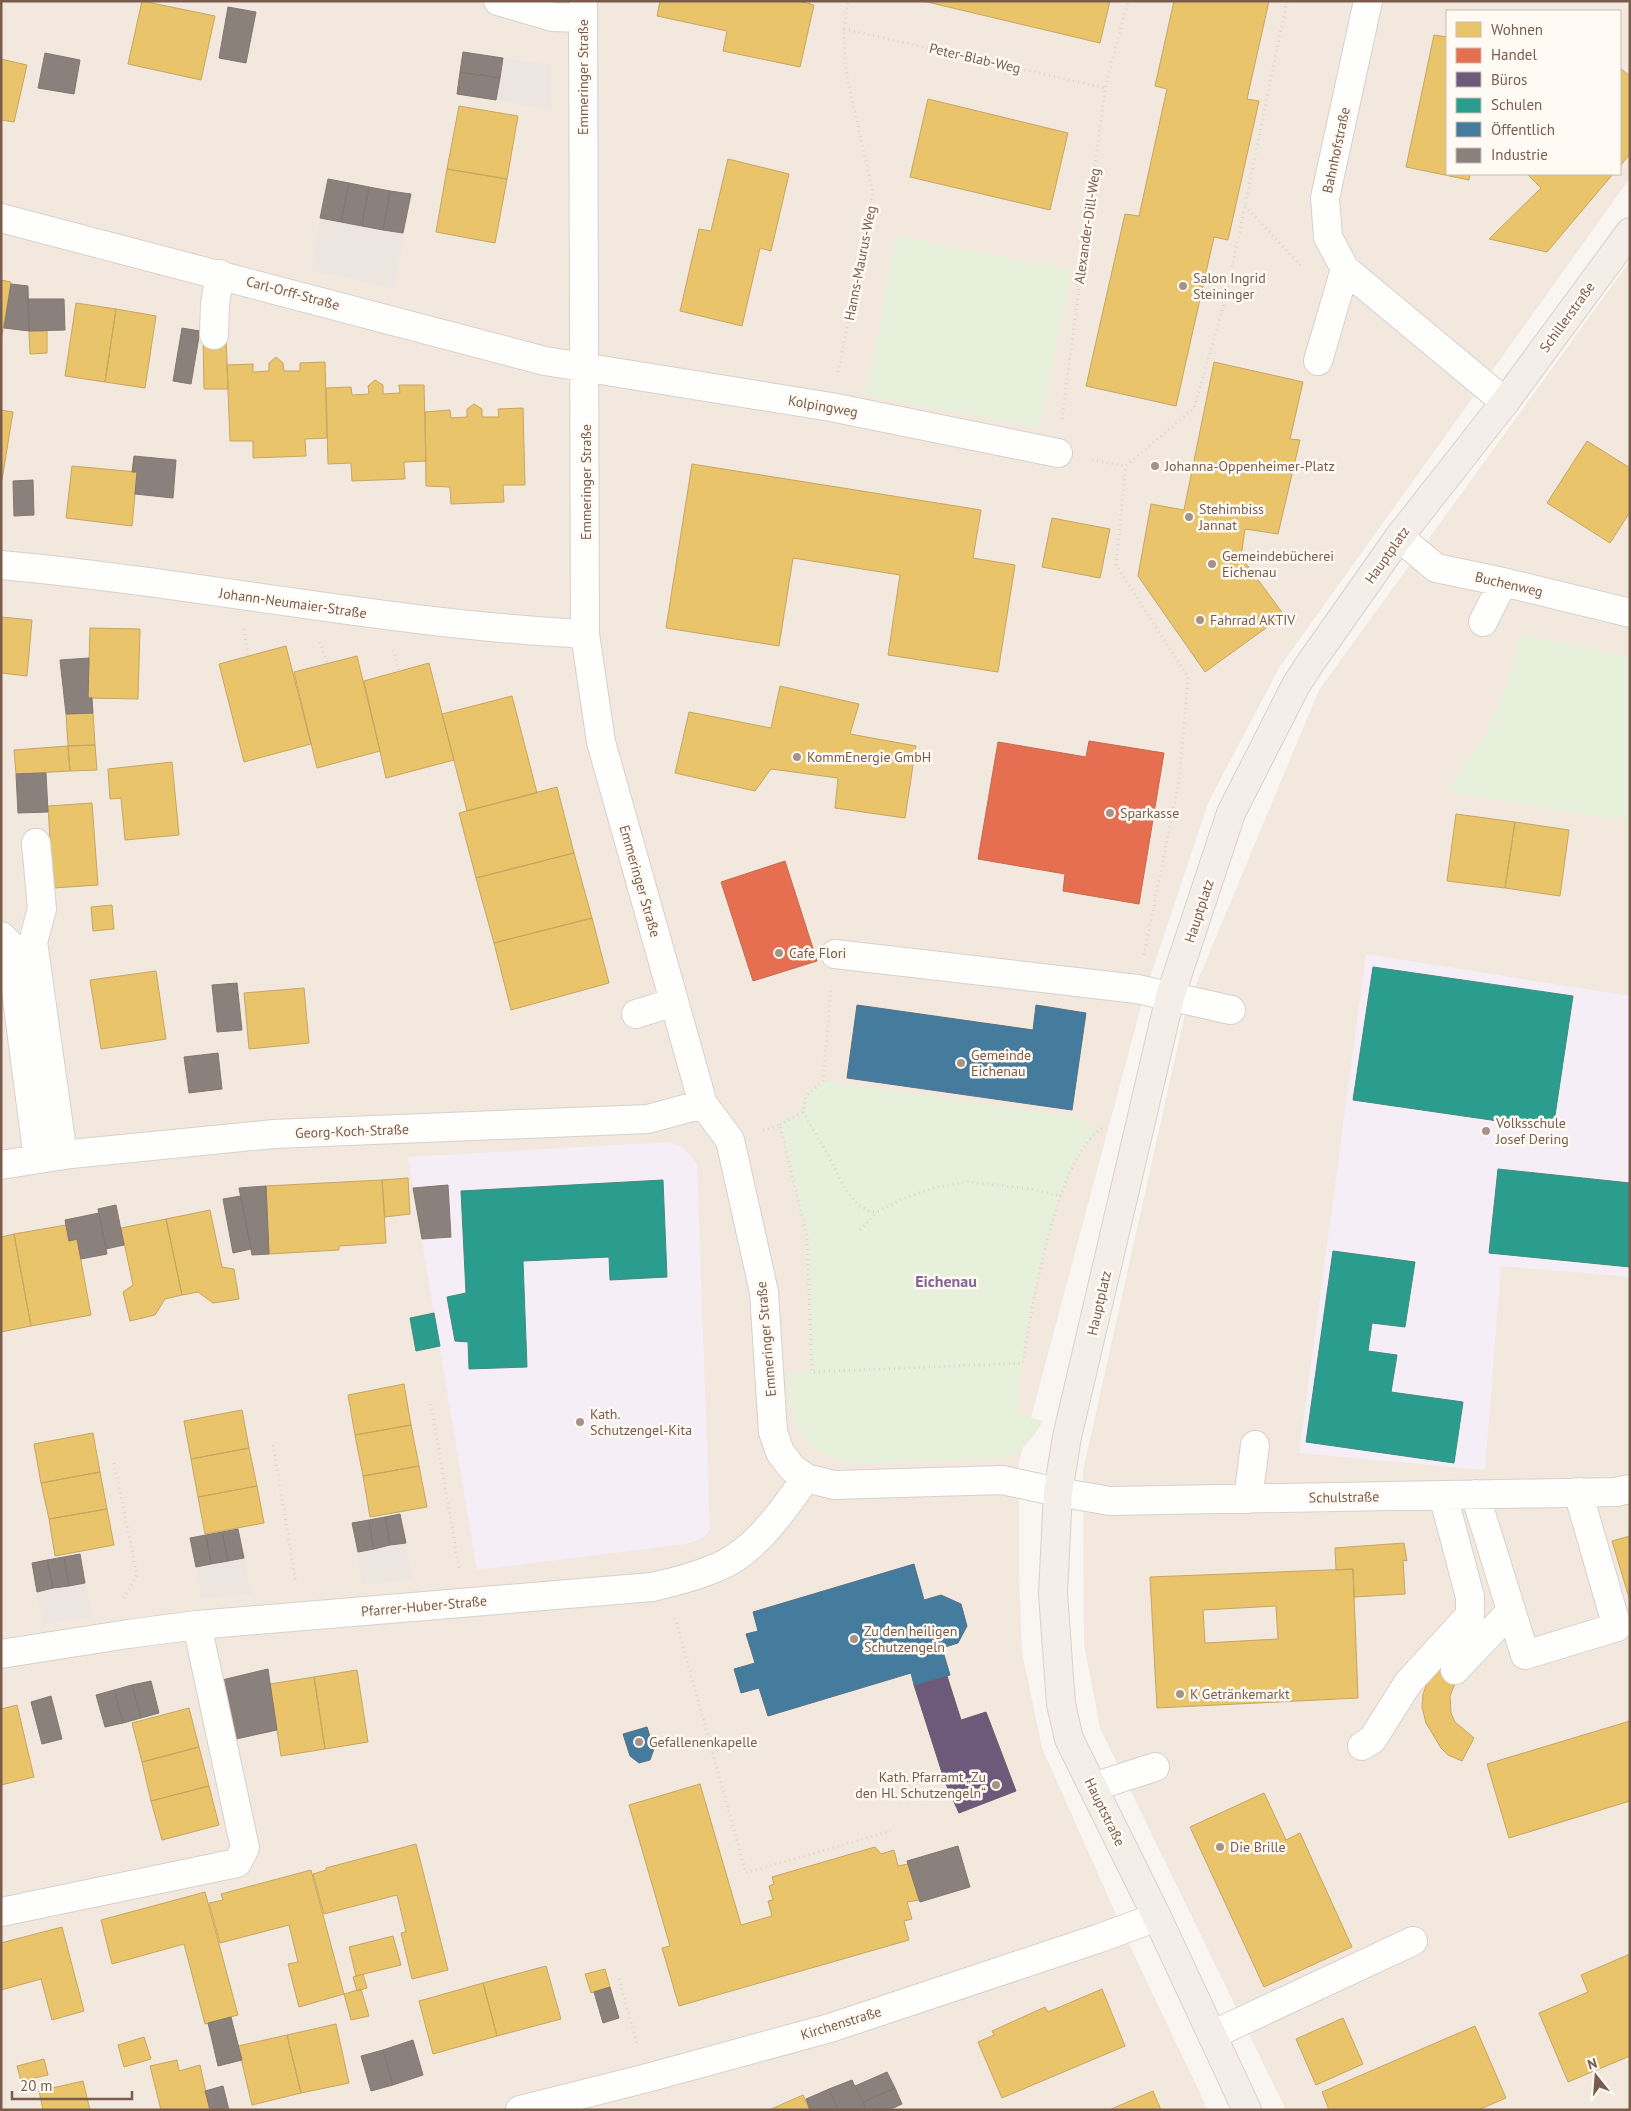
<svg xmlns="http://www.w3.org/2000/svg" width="1631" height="2111" viewBox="0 0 1631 2111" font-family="'PT Sans',sans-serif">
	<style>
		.residential { fill: #f2e8de; fill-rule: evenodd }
		.industrial { fill: #ede5e0 }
		.education { fill: #f6eef6 }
		.green { fill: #e7f0db }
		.homes { fill: #e9c46a; stroke: #c8a561; fill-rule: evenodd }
		.shops { fill: #e76f51; stroke: #c66950 }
		.offices { fill: #6d597a; stroke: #715a6c }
		.schools { fill: #2a9d8f; stroke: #428a7b }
		.public { fill: #457b9d; stroke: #557285 }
		.industry { fill: #8a817c; stroke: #85766e }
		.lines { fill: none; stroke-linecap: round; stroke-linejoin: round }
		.minor-casing { stroke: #d7d1cb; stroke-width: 30 }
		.major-casing { stroke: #dad1cc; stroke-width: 30 }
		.path { stroke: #dcd5d0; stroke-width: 3; stroke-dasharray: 1 4; stroke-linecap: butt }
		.minor { stroke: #fefefd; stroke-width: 28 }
		.major { stroke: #f3eee8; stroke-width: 28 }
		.poi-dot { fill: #a69286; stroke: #fffaf3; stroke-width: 2 }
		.labels { text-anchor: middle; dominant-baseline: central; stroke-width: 5; stroke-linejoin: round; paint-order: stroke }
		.street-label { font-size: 14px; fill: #7a5c4d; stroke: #fffaf3 }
		.poi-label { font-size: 14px; fill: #7a5c4d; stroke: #fffaf3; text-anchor: start }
		.quarter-label { font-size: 16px; font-weight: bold; fill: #846695; stroke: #fffaf3 }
	</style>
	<rect width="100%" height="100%" fill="#f9f5f0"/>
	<path class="residential" d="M1,1h1629v177l-351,490 -71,135 -64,192 -125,467v112l3,78 20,96 94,211 72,151h-1207zM1447,11h173v163h-173z
		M1630,261v1849h-344l-186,-382 -16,-84 -1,-173 103,-462 133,-319z"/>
	<path class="industrial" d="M463,52l88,13v44l-94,-15z
		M328,179l83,15 -17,95 -83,-19z
		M400,1514l12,66 -50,4 -10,-61z
		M238,1529l13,65 -49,5 -12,-61z
		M80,1554l12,63 -49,7 -11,-61z"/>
	<path class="education" d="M1366,954l264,42v281l-129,-11 -16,204 -186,-17z
		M669,1142l12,4 10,9 6,10 13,365 -7,8 -17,6 -209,26 -69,-413z"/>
	<path class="green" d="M897,236l174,34 -32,158 -173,-33z
		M1521,634l109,23v165l-184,-31 37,-53 25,-53z
		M823,1081l254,36 20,14 -24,31 -13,34 -27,98 -15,96v15l4,10 21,6c-10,18 -20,30 -40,37l-147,6c-57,-12 -67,-38 -68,-93h24l-5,-135 -27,-111 23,-13 3,-16z"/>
	<path class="homes" d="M142,1l73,15 -14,64 -73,-16z
		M660,1h139l15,4 -14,62 -77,-16 4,-20 -70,-15z
		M923,1h187l-10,42z
		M1174,1h95l-22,98 12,2 -31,139 -14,-3 -38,169 -90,-20 39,-172 14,2 28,-127 -12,-3z
		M1434,35l13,2v137h23l-1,6 -63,-13z
		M1,59l26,6 -13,57 -13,-2z
		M1620,68l10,8v78l-10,12z
		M928,99l140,34 -18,77 -140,-33z
		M459,106l59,10 -11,63 -60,-10z
		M728,159l61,15 -18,77 -11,-3 -18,78 -62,-15 19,-82 12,2z
		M447,169l60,10 -12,64 -59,-11z
		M1527,174h86l-66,78 -58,-13 52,-51z
		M1,280l10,2 -10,59z
		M76,303l40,6 -11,73 -40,-6z
		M116,309l40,7 -11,72 -40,-6z
		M29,331h18v22l-17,1z
		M226,335l2,54h-24l-1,-53z
		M276,357l7,6 1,8h16v-8l25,-1 2,76 -22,1 1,17 -53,2v-17h-23l-3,-76 26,-1v8l16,-1v-8z
		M1214,362l89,20 -13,57 10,1 -22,94 -33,-5 -4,28 43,58 -79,57 -67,-96 13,-72 33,6z
		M375,380l8,5v9l17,-1 -1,-8h25l2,76 -22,1 1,17 -53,2 -1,-18 -23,1 -2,-76 25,-1 1,8 17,-1 -1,-8z
		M474,404l8,5v8h17l-1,-8 25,-1 2,77h-22l1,17 -53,2 -1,-17 -24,-1 -1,-74 25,-2 1,8 16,-1v-8z
		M1,410l12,2 -11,68h-1z
		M1587,441l43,27v44l-20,31 -63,-40z
		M692,464l289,46 -8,48 42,7 -17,107 -110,-17 12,-80 -107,-17 -14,88 -113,-18z
		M72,466l65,6 -5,54 -66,-8z
		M1052,518l58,11 -10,49 -58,-11z
		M1,617l31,3 -5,56 -26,-3z
		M90,628l50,1 -2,70 -50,-1z
		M286,646l25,98 -67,18 -25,-98z
		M357,656l23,95 -63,17 -23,-96z
		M429,663l25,97 -68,18 -22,-97z
		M780,686l79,18 -9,30 66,12 -11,72 -70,-10 3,-30 -67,-9 -16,22 -80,-18 14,-61 82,16z
		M512,696l25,97 -70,18 -25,-97z
		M93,713l2,32 -27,1 -2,-32z
		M95,745l2,25 -27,1 -2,-25z
		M68,746l2,25 -54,3 -2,-24z
		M172,762l7,73 -54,5 -4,-42 -11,1 -2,-30z
		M557,787l17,66 -98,25 -17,-65z
		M92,803l6,82 -45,3 -5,-82z
		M1456,814l59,8 -10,66 -58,-7z
		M1515,822l54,8 -9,66 -55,-8z
		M574,853l18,65 -98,25 -18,-65z
		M112,905l2,24 -21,2 -2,-24z
		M592,918l17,65 -98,27 -17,-67z
		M156,971l10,68 -65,10 -11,-69z
		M304,988l5,55 -60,6 -5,-56z
		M408,1178l2,36 -25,3 -3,-37z
		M382,1180l4,63 -47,3v4l-70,4 -3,-68z
		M210,1210l12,57 12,2 5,30 -26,4 -15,-11 -16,3 -16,-76z
		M166,1219l16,76 -17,4 -10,16 -25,6 -7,-29 10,-7 -12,-57z
		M66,1225l3,16 8,-2 14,76 -60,11 -17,-92z
		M14,1234l17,92 -30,6v-95z
		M404,1384l7,41 -56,10 -7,-40z
		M242,1410l7,38 -58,11 -7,-38z
		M411,1425l8,41 -56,10 -8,-41z
		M93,1433l7,39 -59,11 -7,-39z
		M249,1448l8,38 -59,11 -7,-38z
		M419,1466l8,41 -57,10 -7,-41z
		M100,1472l7,37 -58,10 -8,-36z
		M257,1486l7,37 -59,11 -7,-37z
		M107,1509l7,36 -59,11 -6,-37z
		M1630,1536v65l-18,-60z
		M1404,1543l3,18 -4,-1 2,34 -51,3 -1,-28 -17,1 -1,-22z
		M1353,1569l5,129 -201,10 -7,-131zM1276,1606l2,33 -73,4 -2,-33z
		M1446,1660l16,18 -8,8 -4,10 1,17 4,9 19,16 -12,23 -14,-6 -7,-7 -15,-25 -4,-16 1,-13 6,-16z
		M357,1670l11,72 -43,7 -11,-72z
		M314,1677l11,72 -44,7 -11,-72z
		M17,1705l17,72 -33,8v-76z
		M189,1708l10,39 -57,15 -10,-39z
		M1630,1721v80l-121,37 -22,-74z
		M199,1747l10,39 -58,15 -9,-39z
		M700,1784l41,141 31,-9 -4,-15 5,-1 -4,-14 5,-2 -2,-7 103,-30 6,7 13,-4 4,16 10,-2 11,36 -12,2 5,17 -8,2 5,19 -230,66 -17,-58 8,-2 -41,-141z
		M209,1786l10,39 -57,15 -11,-39z
		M1264,1793l22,47 14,-7 52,114 -88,40 -74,-160z
		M416,1844l32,126 -36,9 -11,-46 5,-1 -9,-37 -73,19 -11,-40 13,-4v-2z
		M311,1870l33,124 -45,13 -11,-43 10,-2 -9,-37 -69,18 -11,-40 14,-3 -2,-6z
		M205,1892l33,123 -33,9 -21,-80 -72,20 -11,-44z
		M62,1927l22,84 -32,9 -11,-41 -40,11v-47z
		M393,1936l8,29 -45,11 -7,-29z
		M1630,1954v102l-62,26 -29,-69 49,-21 -7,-17z
		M546,1966l15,53 -64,17 -14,-53z
		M605,1969l5,18 -19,6 -6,-19z
		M363,1974l4,14 -10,3 -4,-14z
		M483,1983l14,53 -64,18 -14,-53z
		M361,1989l8,27 -18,4 -7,-26z
		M1102,1989l23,57 -123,52 -24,-56 16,-7 -2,-4 53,-24 3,5z
		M1343,2018l20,46 -47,21 -20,-46z
		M336,2024l13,59 -48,10 -14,-58z
		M1475,2026l31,72 -28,12h-149l-7,-18z
		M287,2035l14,58 -49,12 -14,-59z
		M144,2037l7,22 -27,8 -6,-22z
		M44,2059l4,16 -27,6 -4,-15z
		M177,2060l2,11 21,-6 10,45h-49l-11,-44z
		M83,2081l7,29h-47l-4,-19z
		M1153,2091l8,19h-52z
		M803,2095l7,15h-41z"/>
	<path class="shops" d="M1089,741l75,12 -25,151 -76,-13 2,-17 -87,-15 20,-117 88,15z
		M785,861l32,100 -64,20 -32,-99z"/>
	<path class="offices" d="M947,1676l14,44 25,-8 30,79 -57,22 -14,-31 -31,-97z"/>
	<path class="schools" d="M1373,967l200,29 -20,133 -200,-29z
		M1498,1169l132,14v84l-141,-14z
		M663,1180l4,97 -57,3 -1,-23 -86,4 4,106 -58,2 -1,-27 -13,-1 -8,-44 19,-4 -5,-102z
		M1333,1251l82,11 -10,65 -33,-4 -4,28 29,4 -6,37 72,10 -9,61 -148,-21z
		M434,1313l6,33 -24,5 -6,-33z"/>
	<path class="public" d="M857,1005l176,25 3,-25 50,8 -14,97 -225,-32z
		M914,1564l10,36 17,-5 20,9 6,22 -9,17 -16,5 8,27 -36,10 -3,-12 -143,43 -9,-28 -18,5 -7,-24 21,-6 -9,-29 12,-3 -5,-19z
		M647,1727l7,22 -4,11 -11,3 -9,-7 -7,-22z"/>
	<path class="industry" d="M228,7l28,5 -10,51 -27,-5z
		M463,52l40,6 -3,20 -40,-6z
		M45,53l35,7 -6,34 -36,-6z
		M460,72l40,6 -4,22 -39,-6z
		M328,179l21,4 -8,39 -21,-4z
		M349,183l20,4 -7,39 -21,-4z
		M369,187l21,4 -7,39 -21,-4z
		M390,191l21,3 -8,39 -20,-3z
		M11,284l17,2 1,45 -25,-3z
		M28,299h36l1,31 -36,1z
		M182,328l18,3 -9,53 -18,-3z
		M134,456l42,4 -3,38 -38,-4 2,-22h-5z
		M33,480l1,35 -20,1 -1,-35z
		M89,658l-1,40h4l1,15 -27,1 -6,-54z
		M46,773l2,39 -30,1 -2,-39z
		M237,983l5,47 -25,2 -5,-47z
		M218,1053l4,36 -33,4 -5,-36z
		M448,1185l3,52 -29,2 -9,-51z
		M266,1186l3,68 -17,1 -13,-67z
		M241,1196l10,53 -18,4 -10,-54z
		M116,1205l8,40 -18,4 -8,-40z
		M99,1213l8,41 -26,5 -4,-20 -8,2 -4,-21z
		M400,1514l6,29 -16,2 -5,-28z
		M385,1517l5,28 -16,4 -5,-29z
		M369,1520l5,29 -16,3 -6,-29z
		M238,1529l6,29 -16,3 -6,-29z
		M222,1532l6,29 -17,3 -5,-29z
		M206,1535l5,29 -15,3 -6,-29z
		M80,1554l5,29 -16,3 -5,-29z
		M64,1557l5,29 -16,2 -6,-28z
		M47,1560l6,28 -16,4 -5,-29z
		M268,1669l9,61 -41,9 -14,-59z
		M151,1681l8,32 -18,5 -9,-33z
		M132,1685l9,33 -18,5 -9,-33z
		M114,1690l9,33 -18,4 -9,-32z
		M51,1696l11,43 -20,5 -11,-42z
		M958,1846l12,41 -50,15 -13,-41z
		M610,1987l9,31 -16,5 -9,-31z
		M231,2017l11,43 -24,6 -10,-43z
		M413,2040l10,35 -30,10 -10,-35z
		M383,2050l10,35 -22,6 -10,-35z
		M887,2072l8,16 -32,14 -8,-16z
		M852,2080l14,30h-28l-9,-21z
		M223,2086l6,24h-19l-5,-19z
		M895,2088l7,16 -13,6h-23l-3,-8z
		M829,2089l9,21h-28l-4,-11z"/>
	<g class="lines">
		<defs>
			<path id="minor" d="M498,1l55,16 30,1
				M583,1l2,633 16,108 102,362 27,36 34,152 9,140 7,20 12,16 14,10 28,7 168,-5 56,12 52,9 506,-9 14,-3
				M1368,1l-43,197 3,39 17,32 160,133
				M1,218l544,143 286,46 227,46
				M214,335l1,-31 5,-30
				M1318,361l27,-92
				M1399,537l37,31 67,14 127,31
				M1,565c196,18 388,59 584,69
				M1483,622l20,-40
				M36,843l6,66 -9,33 30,213
				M1,936l9,9 28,214
				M835,954l302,35 94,21
				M636,1014l38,-12
				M1,1165l70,-11 203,-20 374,-15 55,-15
				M1475,1494l50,161 92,-28 -39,-135
				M1248,1499l7,-54
				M1,1654l127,-20 69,-9 455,-38c23,-5 45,-11 66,-20 38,-16 65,-57 88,-89
				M1455,1670l56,-59
				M1362,1746l10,-6 36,-57 62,-68v-18l-27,-102
				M1093,1787l62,-20
				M1,1912l236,-49 8,-15 -48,-223
				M1212,2035l201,-94
				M520,2110l127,-32 183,-50 270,-90 57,-21"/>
			<path id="major" d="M1247,2110l-90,-193 -88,-178 -8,-35 -8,-110 5,-102 9,-55 103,-440 61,-184 65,-128 13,-20 90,-128 106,-135 125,-170"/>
		</defs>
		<use href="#minor" class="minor-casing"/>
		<use href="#major" class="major-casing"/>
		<path class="path" d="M844,29l261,59
			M1245,206l57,61
			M838,372l35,-178 -28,-127 -1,-38 4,-28
			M1062,419l43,-331 23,-87
			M1092,460l34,6
			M244,629l4,27
			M320,642l7,21
			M393,650l6,21
			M1144,955l35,-174 9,-104 -72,-112 10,-99 68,-58 32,-111 61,-296
			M803,1112l25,43 17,34 13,16 11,6 8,1 25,-13 34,-12 32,-5 64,7 28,7
			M780,1125l23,-13 3,-16 17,-15 8,-92
			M763,1130l17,-5 27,111 5,136 211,-9c8,-53 33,-210 81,-236
			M860,1230l17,-18
			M431,1404l28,164
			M273,1445l23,138
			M114,1463l23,112 -14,25
			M675,1618l71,255 145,-42
			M619,1979l18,65"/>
		<use href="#minor" class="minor"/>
		<use href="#major" class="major"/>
	</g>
	<g class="poi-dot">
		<circle cx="1183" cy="286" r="5"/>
		<circle cx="1155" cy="466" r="5"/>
		<circle cx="1189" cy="517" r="5"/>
		<circle cx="1212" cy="564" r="5"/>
		<circle cx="1200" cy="620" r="5"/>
		<circle cx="797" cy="757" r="5"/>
		<circle cx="1110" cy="813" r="5"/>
		<circle cx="779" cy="953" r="5"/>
		<circle cx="961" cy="1063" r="5"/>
		<circle cx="1486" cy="1131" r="5"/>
		<circle cx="580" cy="1422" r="5"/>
		<circle cx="854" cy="1639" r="5"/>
		<circle cx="1180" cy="1694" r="5"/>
		<circle cx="639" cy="1742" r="5"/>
		<circle cx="996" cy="1785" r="5"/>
		<circle cx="1220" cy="1847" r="5"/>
	</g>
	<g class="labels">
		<g class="street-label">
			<text transform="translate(975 58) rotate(13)">Peter-Blab-Weg</text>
			<text transform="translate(583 77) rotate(-90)">Emmeringer Straße</text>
			<text transform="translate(1336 150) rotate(-78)">Bahnhofstraße</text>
			<text transform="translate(1087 226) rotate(-82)">Alexander-Dill-Weg</text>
			<text transform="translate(860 263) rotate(-79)">Hanns-Maurus-Weg</text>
			<text transform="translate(293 293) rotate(15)">Carl-Orff-Straße</text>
			<text transform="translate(1567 317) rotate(-54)">Schillerstraße</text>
			<text transform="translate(823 406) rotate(10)">Kolpingweg</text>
			<text transform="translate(586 482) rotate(-90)">Emmeringer Straße</text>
			<text transform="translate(1387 555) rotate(-55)">Hauptplatz</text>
			<text transform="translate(1509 584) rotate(13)">Buchenweg</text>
			<text transform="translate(293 603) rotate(8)">Johann-Neumaier-Straße</text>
			<text transform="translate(640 881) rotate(74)">Emmeringer Straße</text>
			<text transform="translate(1199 911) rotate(-72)">Hauptplatz</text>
			<text transform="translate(352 1131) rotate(-2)">Georg-Koch-Straße</text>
			<text transform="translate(1099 1303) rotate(-77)">Hauptplatz</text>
			<text transform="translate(766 1339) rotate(-95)">Emmeringer Straße</text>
			<text transform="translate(1344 1497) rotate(-1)">Schulstraße</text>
			<text transform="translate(424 1606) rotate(-5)">Pfarrer-Huber-Straße</text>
			<text transform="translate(1105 1812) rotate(64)">Hauptstraße</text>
			<text transform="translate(841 2023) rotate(-17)">Kirchenstraße</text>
		</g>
		<g class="poi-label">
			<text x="1193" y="278">Salon Ingrid<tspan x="1193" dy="16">Steininger</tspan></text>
			<text x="1165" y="466">Johanna-Oppenheimer-Platz</text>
			<text x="1199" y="509">Stehimbiss<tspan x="1199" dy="16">Jannat</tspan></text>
			<text x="1222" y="556">Gemeindebücherei<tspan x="1222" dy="16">Eichenau</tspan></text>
			<text x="1210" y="620">Fahrrad AKTIV</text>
			<text x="807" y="757">KommEnergie GmbH</text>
			<text x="1120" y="813">Sparkasse</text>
			<text x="789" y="953">Cafe Flori</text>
			<text x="971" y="1055">Gemeinde<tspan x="971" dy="16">Eichenau</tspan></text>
			<text x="1496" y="1123">Volksschule<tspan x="1496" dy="16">Josef Dering</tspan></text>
			<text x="590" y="1414">Kath.<tspan x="590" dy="16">Schutzengel-Kita</tspan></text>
			<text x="864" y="1631">Zu den heiligen<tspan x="864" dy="16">Schutzengeln</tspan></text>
			<text x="1190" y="1694">K Getränkemarkt</text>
			<text x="649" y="1742">Gefallenenkapelle</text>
			<text x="986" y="1777" text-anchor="end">Kath. Pfarramt „Zu<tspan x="986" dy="16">den Hl. Schutzengeln“</tspan></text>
			<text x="1230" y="1847">Die Brille</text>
		</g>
		<g class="quarter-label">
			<text x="946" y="1281">Eichenau</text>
		</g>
	</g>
	<rect width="1631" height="2111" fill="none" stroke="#7a5c4d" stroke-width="5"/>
	<rect x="1446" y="10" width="175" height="165" fill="#fffaf3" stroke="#cabbb1"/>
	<rect x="1456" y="22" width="25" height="15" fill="#e9c46a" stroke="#cabbb1"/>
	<text x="1491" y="35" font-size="15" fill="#7a5c4d">Wohnen</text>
	<rect x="1456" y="48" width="25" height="15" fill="#e76f51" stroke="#cabbb1"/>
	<text x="1491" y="60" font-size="15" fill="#7a5c4d">Handel</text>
	<rect x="1456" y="72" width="25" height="15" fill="#6d597a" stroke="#cabbb1"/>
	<text x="1491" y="85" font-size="15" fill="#7a5c4d">Büros</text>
	<rect x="1456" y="98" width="25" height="15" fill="#2a9d8f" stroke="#cabbb1"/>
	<text x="1491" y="110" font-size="15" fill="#7a5c4d">Schulen</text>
	<rect x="1456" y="122" width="25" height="15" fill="#457b9d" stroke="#cabbb1"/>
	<text x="1491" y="135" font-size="15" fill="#7a5c4d">Öffentlich</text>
	<rect x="1456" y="148" width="25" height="15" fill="#8a817c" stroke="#cabbb1"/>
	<text x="1491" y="160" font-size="15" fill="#7a5c4d">Industrie</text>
	<g transform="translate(1596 2076) rotate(343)" stroke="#fffaf3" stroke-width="4" paint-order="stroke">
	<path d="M0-4L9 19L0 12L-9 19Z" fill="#7a5c4d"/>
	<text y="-8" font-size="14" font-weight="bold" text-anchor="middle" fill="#7a5c4d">N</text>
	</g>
	<path d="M12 2091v8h120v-8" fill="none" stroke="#7a5c4d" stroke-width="2.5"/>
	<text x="20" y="2091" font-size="15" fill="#7a5c4d" stroke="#fffaf3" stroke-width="4" paint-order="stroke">20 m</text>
</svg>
